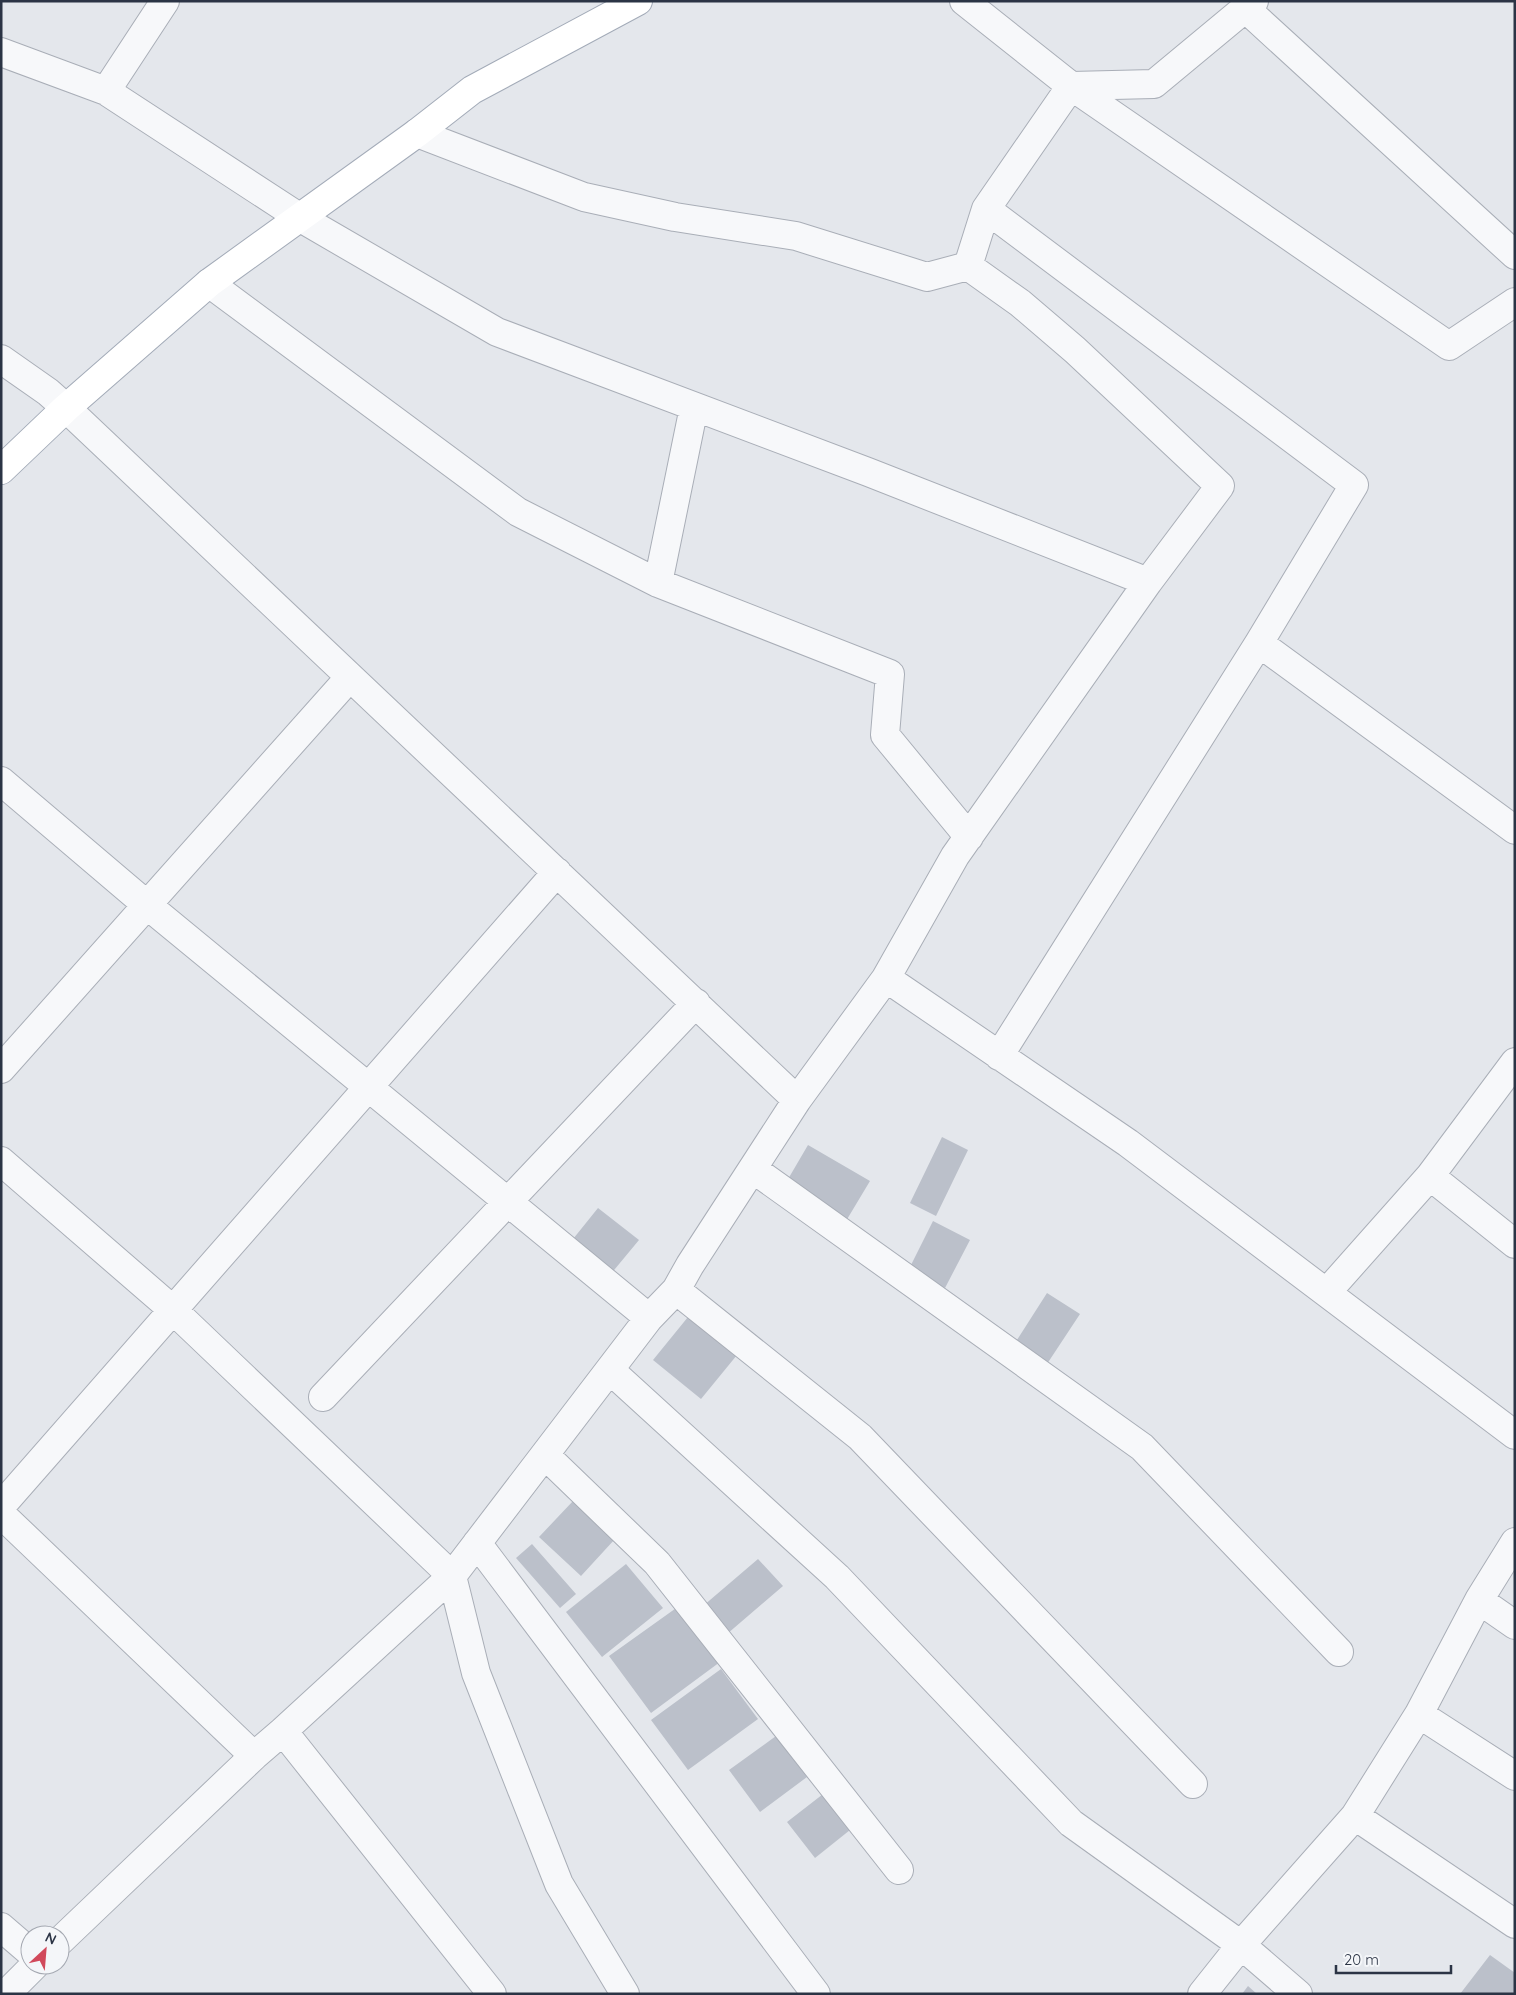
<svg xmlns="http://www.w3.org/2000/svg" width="1516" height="1995" viewBox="0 0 1516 1995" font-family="Quicksand,sans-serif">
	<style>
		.building { fill: #bbc0ca }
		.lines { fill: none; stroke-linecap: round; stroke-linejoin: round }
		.minor-casing { stroke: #a9aeb7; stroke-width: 30 }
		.major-casing { stroke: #a3abb8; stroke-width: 30 }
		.minor { stroke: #f7f8fa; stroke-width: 28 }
		.major { stroke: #fff; stroke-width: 28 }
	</style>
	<rect width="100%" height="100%" fill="#e4e7ec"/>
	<path class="building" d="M942,1137l26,13 -32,66 -26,-13z
		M808,1145l62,36 -24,40 -62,-35z
		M598,1208l41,32 -34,41 -40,-32z
		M933,1221l37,19 -25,48 -36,-19z
		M1047,1293l33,21 -33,50 -32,-21z
		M688,1317l49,38 -36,44 -48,-39z
		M573,1501l42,38 -34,37 -42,-39z
		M532,1544l44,50 -16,14 -44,-50z
		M758,1559l25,27 -56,48 -24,-28z
		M626,1564l37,44 -61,49 -36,-45z
		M679,1606l41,56 -69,51 -42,-57z
		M721,1669l37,50 -70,51 -37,-50z
		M776,1736l31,41 -47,35 -31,-42z
		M827,1791l28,35 -40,32 -28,-36z
		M1490,1955l25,18v21h-55z
		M1248,1986l9,8h-15z"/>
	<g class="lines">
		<defs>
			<path id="minor" d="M964,1l107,85 378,260 66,-44
				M1245,8l270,247
				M1,52l105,39 193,126 198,115 371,140 280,110
				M106,91l59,-90
				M986,209l368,276 -95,158 -260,413
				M968,266l18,-57 85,-123 83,-2 100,-83
				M209,283l309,229 140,71 232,91 -5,61 84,102
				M1,359l47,33 18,16 731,692
				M658,583l36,-176
				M1259,643l256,187
				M1,781l146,124 502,413
				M886,978l242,165 387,292
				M1,1069l349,-392
				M1,1161l172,149 279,266 24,97 83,211 66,110
				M753,1169l389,278 197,205
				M1430,1176l85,68
				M676,1290l184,147 333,347
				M1327,1292l103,-116 85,-114
				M610,1370l227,207 234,246 170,122 57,49
				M323,1397l373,-394
				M545,1455l112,108 242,307
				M1,1506l556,-634
				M1,1514l253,242
				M477,1543l339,451
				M1479,1600l36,25
				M1419,1714l96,62
				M283,1731l209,263
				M1355,1816l160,108
				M1,1927l29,25
				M60,1941l194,-185 29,-25 169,-155 197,-258 27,-28 14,-25 107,-165 89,-122 69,-122 193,-274 72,-96 -145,-136 -55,-47 -52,-37 -41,11 -131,-41 -121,-19 -91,-20 -167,-64
				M6,1994l29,-29
				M1202,1994l39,-49 114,-129 64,-102 60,-114 36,-58"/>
			<path id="major" d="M1,470l65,-62 143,-125 208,-150 55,-43 166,-89"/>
		</defs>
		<use href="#minor" class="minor-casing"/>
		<use href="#major" class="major-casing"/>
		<use href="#minor" class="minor"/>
		<use href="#major" class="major"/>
	</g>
	<rect width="1516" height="1995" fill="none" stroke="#2b3445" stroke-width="5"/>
	<g transform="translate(45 1950) rotate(26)"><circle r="24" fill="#f4f6f9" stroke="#a4a8b1"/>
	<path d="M0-4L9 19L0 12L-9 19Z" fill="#d1495b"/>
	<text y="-8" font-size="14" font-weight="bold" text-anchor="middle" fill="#2b3445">N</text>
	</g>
	<path d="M1336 1965v8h115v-8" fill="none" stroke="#2b3445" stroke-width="2.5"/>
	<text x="1344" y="1965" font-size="15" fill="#2b3445" stroke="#f4f6f9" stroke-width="4" paint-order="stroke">20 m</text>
</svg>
